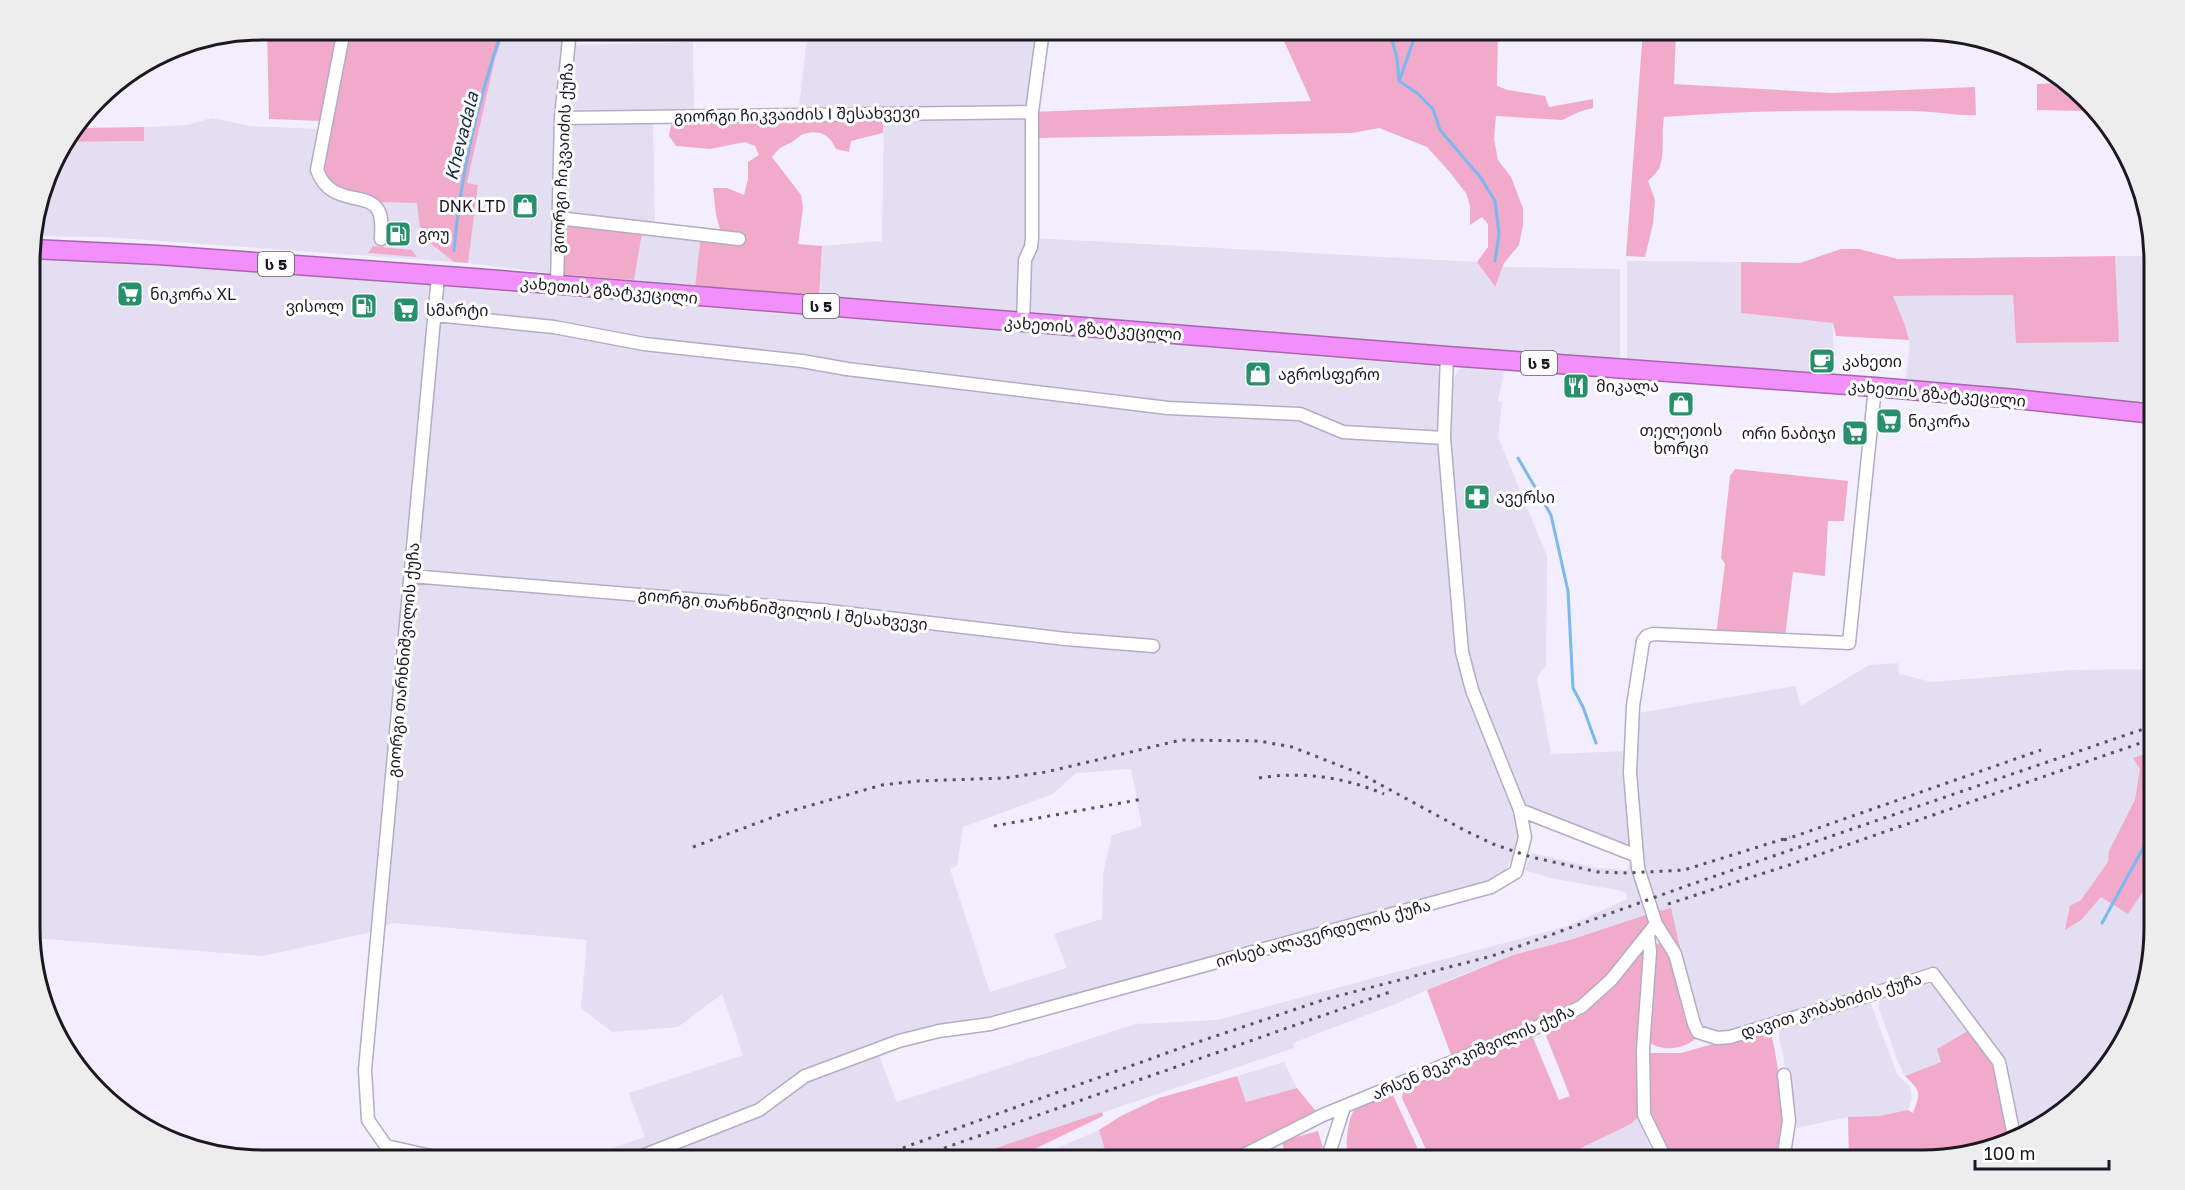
<svg xmlns="http://www.w3.org/2000/svg" width="2185" height="1190" viewBox="0 0 2185 1190" font-family="'Golos Text','Noto Sans Georgian',sans-serif">
	<style>
		.built { fill: #e3def1; fill-rule: evenodd }
		.green { fill: #f2aacb }
		.lines { fill: none; stroke-linecap: round; stroke-linejoin: round }
		.stream { stroke: #78b9ef; stroke-width: 3 }
		.minor-casing { stroke: #b3acc6; stroke-width: 15 }
		.highway-casing { stroke: #a765ae; stroke-width: 21 }
		.minor { stroke: #fff; stroke-width: 12 }
		.highway { stroke: #f28ffa; stroke-width: 18 }
		.rail { stroke: #56535e; stroke-width: 3; stroke-dasharray: 3 6; stroke-linecap: butt }
		.labels { text-anchor: middle; dominant-baseline: central; stroke-width: 6; stroke-linejoin: round; paint-order: stroke }
		.shield { fill: #fff; stroke: #5f5d64; stroke-width: 1.5 }
		.shield-label { font-size: 15px; font-weight: bold; fill: #1b1822 }
		.street-label { font-size: 16px; fill: #1b1822; stroke: #fff }
		.poi-label { font-size: 16px; fill: #1b1822; stroke: #fff; text-anchor: start }
		.water-label { font-size: 18px; font-style: italic; fill: #122e44; stroke: #fff }
		.rim { fill: none; stroke: #1b1822; stroke-width: 3 }
	</style>
	<rect width="100%" height="100%" fill="#f2eefe"/>
	<path class="built" d="M505,30h65l-1,15 124,-3 1,74 -41,1 2,112 46,5 -6,53 -61,-7 9,-52 -86,46 -89,-11 10,-78 -11,-1 28,-125z
		M808,30h235l-4,42 -7,165 -11,76 -202,-15 3,-52 60,-5 2,-128 -86,1z
		M211,118l39,8 70,3 -8,41 4,15 22,15 28,6 7,4 7,-8h38l3,34 33,26 -349,-25 -73,-1 22,-77 13,-17 76,-1 1,-14 43,-2zM373,246l39,4 5,6 -48,-3z
		M1034,238l443,24 17,24 8,-19 118,2v93l-594,-48 1,-53z
		M2115,256h39v149l-249,-21 5,-40 -5,-19 -13,-29 122,-1 104,47z
		M32,259l154,7 1251,100 4,13 28,318 45,115 5,35 -17,30 -509,143 -118,26 22,56 238,-78 82,-4 351,-94 59,-27 -1,-6 -9,-3 -62,-11 -31,-9 8,-17 65,15 31,2 2,-23 -108,-39 -10,-38 -38,-88 -5,-32 -13,-159 -7,-57v-48l10,-16 5,-2 40,3 -6,30 4,1 -4,35 49,119 -1,109 -9,13 14,76 77,-3 -1,-36 168,-29 6,20 68,-41 29,-2 1,11 33,8 138,-12 85,-1v274l-31,101 -37,48 -48,37 -22,6 -18,-83 -57,-76 -15,-6 -122,40 -85,24 -22,-7 -28,-119 -100,32 -57,15 -52,20 -68,30 -100,38 1,5 -333,112h-383l67,-23 -16,-44 114,-38 -21,-61 -44,33 -66,5 -31,-24 6,-68 -194,-17 -26,10 -104,23 -231,-18zM1131,769l11,57 -30,9 -9,39 -1,45 -48,15 13,34 -77,24 -40,-123 7,-3 6,-39 90,-33 23,-21z
		M1627,261l114,1v51l92,10 1,55 -207,-15z
		M1922,984l14,1 35,44 -29,33 -37,14 -6,-12 -21,-58 2,-7z
		M1866,1000l5,4 26,70 13,13 2,12 -4,11 -29,6 -31,1 -51,11 -18,-93 2,-8z
		M1284,1062l13,26 -51,14 -9,-26z
		M1638,1117l5,9 10,34h-97l75,-36z
		M1099,1130l9,30h-78z"/>
	<path class="green" d="M267,30h72l-18,91 -52,-2z
		M348,30h157l-10,29 -28,124 11,2 -10,78 -14,-1 -33,-26 -4,-33 -37,-1 -14,-6 -34,-10 -10,-17z
		M1289,30h209l-1,56 11,4 37,6 4,11 44,-8v9l-12,3 -19,9 -66,-4 -2,23 4,21 13,17 12,31v17l-4,20 -15,18 -9,24 -18,-25 11,-15v-23l-6,-7 -12,8v-19l-4,-13 -18,-23 -21,-23 -48,-19 -27,5 -320,5v-26l279,-11 -31,-69z
		M1643,30h33l-2,54 157,9 144,-6 1,28c-21,1 -42,-4 -64,-4 -82,-1 -166,-1 -248,6 -3,16 1,34 -4,49 -2,6 -8,11 -12,15l7,19 -2,24 -8,33 -19,-1z
		M2062,83l25,23v5l-50,-1v-26z
		M884,113l-1,20 -32,8 -2,11 -13,-3c-6,-14 -17,-20 -32,-15 -5,1 -8,6 -12,8 -11,5 -12,5 -20,15l29,38 2,13 -5,36 24,2 -3,52 -124,-11 6,-53 21,2 -6,-21 -3,-27h14l17,7 4,-16v-17l11,-7 -4,-9 -10,-4 -35,7 -34,-3 -7,-10 2,-11 23,-9z
		M144,127v14l-77,1 11,-14z
		M558,218l85,10 -9,52 -77,-6z
		M373,246l39,4 5,7 -49,-4z
		M1841,249h18l39,10 217,-3 4,86 -103,1 -3,-48 -120,1 12,29 4,15 -73,-4 -3,-13 -92,-10v-51l59,1z
		M1735,469l113,12 -4,40h-16l-3,55 -32,-4 -8,65 -69,-2 9,-71 -4,-6 9,-82z
		M2155,750v116l-13,27 -14,21 -27,-17 -20,23 -16,10 5,-24 11,-6 27,-38 1,-11 26,-51 5,-31 -7,-11z
		M1671,908l10,44 -25,-40z
		M1649,914l2,7 -7,12 -53,62 -11,8 -127,57 -26,-70 86,-35 57,-15z
		M1660,942l9,7 16,71 10,19c-12,11 -36,13 -49,1l7,-82 3,-13z
		M1639,950h6l-7,88v79l-7,7 -75,36h-125l-29,-62 2,-11 127,-54 28,67 11,-4 -27,-68 43,-19 14,-10z
		M1770,1028c10,45 16,85 10,132h-111l-23,-45 -1,-59 4,-3h32z
		M1971,1029l17,22 6,15 3,22 9,28 4,22 -63,19 -8,-2 -3,5h-87l-1,-43 31,-1 29,-6 5,3c8,-21 8,-21 -8,-37l36,-14 -4,-13z
		M1237,1076l9,26 51,-14 22,27 -90,45h-121l-9,-30 22,-14 38,-18z
		M1392,1093l31,67h-75c-3,-11 -1,-44 8,-52 9,-7 26,-11 36,-15z
		M1102,1112l1,4 -91,44h-51z
		M1318,1131l5,17 -37,10 -4,-17z"/>
	<g class="lines">
		<path class="stream" d="M1389,30l8,28 2,23 18,12 16,16 7,21 41,48 14,23 4,33 -4,27
			M1400,79l17,-49
			M454,251c6,-75 24,-150 48,-221
			M1518,458l33,57 17,76 5,97 10,19 13,36
			M2102,923l45,-82 8,-19"/>
		<defs>
			<path id="minor" d="M344,30l-27,140c13,37 51,21 61,40 5,8 3,20 3,29
				M561,118l471,-6
				M558,218l181,21
				M438,276l-73,794 3,50 18,26 63,14
				M557,286l4,-168 9,-88
				M435,315l119,12 90,17 158,17 45,8 321,39 132,6 43,18 101,6
				M1023,323l2,-63 6,-13 1,-10v-125l11,-82
				M1875,387l-26,256 -196,-9 -6,2 -4,5 -10,65 -3,67 8,95 18,56 19,30 19,70 4,8 19,6 13,-1 140,-42 63,-21 66,88 15,74
				M411,576l409,34 246,29 87,7
				M1520,810l117,46
				M1648,934l2,18 -7,97 1,66 22,45
				M632,1160l127,-50 46,-34 94,-35 40,-10 51,-7 501,-137 25,-15 9,-35 -5,-27 -48,-120 -10,-38 -18,-214 3,-82
				M1234,1160l89,-45 214,-88 44,-20 30,-27 45,-56
				M1327,1160l17,-53
				M1783,1160l6,-39 -5,-46"/>
			<path id="highway" d="M32,249l126,6 316,23 973,78 428,31 141,12 138,15"/>
		</defs>
		<use href="#minor" class="minor-casing"/>
		<use href="#highway" class="highway-casing"/>
		<use href="#minor" class="minor"/>
		<use href="#highway" class="highway"/>
		<path class="rail" d="M1259,778c43,-7 85,-1 125,16
			M994,826l149,-27
			M1784,840l257,-90
			M693,847l91,-34 98,-28 36,-4 87,-3 41,-6 135,-32 78,1 33,6 67,26 105,57 29,14 38,13 67,15 30,1 56,-3 106,-33
			M1668,904l121,-39 366,-127
			M869,1160l320,-115 137,-46 166,-43 197,-71 466,-160
			M910,1160l480,-168"/>
	</g>
	<defs>
		<symbol id="shop-square" viewBox="-11 -11 22 22"><rect x="-9" y="-9" width="18" height="18" rx="4" fill="#278f6b" stroke="#fff"/><path d="M-5-2.5h2.3a2.7 3.5 0 0 1 5.4 0H5L5.5 6h-11ZM-1.5-2.5h3a1.5 2.3 0 0 0-3 0Z" fill="#fff"/></symbol>
		<symbol id="fuel-square" viewBox="-11 -11 22 22"><rect x="-9" y="-9" width="18" height="18" rx="4" fill="#278f6b" stroke="#fff"/><path d="M-5.5-6h7V0h2V4h1.3V-2.5L3-4.5l.8-.8L6-3V5H2.5V1h-1V6h-7ZM-4.2-4.7v3.2H.2V-4.7Z" fill="#fff"/></symbol>
		<symbol id="supermarket-square" viewBox="-11 -11 22 22"><rect x="-9" y="-9" width="18" height="18" rx="4" fill="#278f6b" stroke="#fff"/><path d="M-6-5.5h2.5l.6 2H6L4.5 2H-2.5L-4.4-4H-6ZM-1.5 3.2a1.3 1.3 0 1 0 .1 0ZM3 3.2a1.3 1.3 0 1 0 .1 0Z" fill="#fff"/></symbol>
		<symbol id="cafe-square" viewBox="-11 -11 22 22"><rect x="-9" y="-9" width="18" height="18" rx="4" fill="#278f6b" stroke="#fff"/><path d="M-5.5-4.5H6V0H3Q3 3.5 0 3.5H-2.5Q-5.5 3.5-5.5 0ZM3-3.2v2h1.7v-2ZM-6 4.5H4V6H-6Z" fill="#fff"/></symbol>
		<symbol id="restaurant-square" viewBox="-11 -11 22 22"><rect x="-9" y="-9" width="18" height="18" rx="4" fill="#278f6b" stroke="#fff"/><path d="M-5-6h1v4h1v-4h1v4h1v-4h1v5L-1.5 .5V6h-2V.5L-5-1ZM5-6V6H3V1.5H1.5Q1.5-4 5-6Z" fill="#fff"/></symbol>
		<symbol id="pharmacy-square" viewBox="-11 -11 22 22"><rect x="-9" y="-9" width="18" height="18" rx="4" fill="#278f6b" stroke="#fff"/><path d="M-2-6h4v4h4v4h-4v4h-4v-4h-4v-4h4Z" fill="#fff"/></symbol>
	</defs>
	<g fill-rule="evenodd">
		<use href="#shop-square" x="510" y="191" width="30" height="30"/>
		<use href="#fuel-square" x="383" y="219" width="30" height="30"/>
		<use href="#supermarket-square" x="115" y="279" width="30" height="30"/>
		<use href="#fuel-square" x="349" y="291" width="30" height="30"/>
		<use href="#supermarket-square" x="391" y="295" width="30" height="30"/>
		<use href="#cafe-square" x="1807" y="346" width="30" height="30"/>
		<use href="#shop-square" x="1243" y="359" width="30" height="30"/>
		<use href="#restaurant-square" x="1561" y="371" width="30" height="30"/>
		<use href="#shop-square" x="1666" y="389" width="30" height="30"/>
		<use href="#supermarket-square" x="1874" y="406" width="30" height="30"/>
		<use href="#supermarket-square" x="1840" y="418" width="30" height="30"/>
		<use href="#pharmacy-square" x="1462" y="482" width="30" height="30"/>
	</g>
	<g class="labels">
		<g class="shield">
			<rect x="258" y="252" width="36" height="24" rx="4.5"/>
			<rect x="803" y="294" width="36" height="24" rx="4.5"/>
			<rect x="1521" y="351" width="36" height="24" rx="4.5"/>
		</g>
		<g class="shield-label">
			<text x="276" y="264">ს 5</text>
			<text x="821" y="306">ს 5</text>
			<text x="1539" y="363">ს 5</text>
		</g>
		<g class="street-label">
			<text transform="translate(797 114) rotate(-1)">გიორგი ჩიკვაიძის I შესახვევი</text>
			<text transform="translate(562 158) rotate(-87)">გიორგი ჩიკვაიძის ქუჩა</text>
			<text transform="translate(609 290) rotate(5)">კახეთის გზატკეცილი</text>
			<text transform="translate(1093 328) rotate(4)">კახეთის გზატკეცილი</text>
			<text transform="translate(1937 393) rotate(5)">კახეთის გზატკეცილი</text>
			<text transform="translate(783 609) rotate(6)">გიორგი თარხნიშვილის I შესახვევი</text>
			<text transform="translate(403 660) rotate(-85)">გიორგი თარხნიშვილის ქუჩა</text>
			<text transform="translate(1323 933) rotate(-15)">იოსებ ალავერდელის ქუჩა</text>
			<text transform="translate(1831 1005) rotate(-17)">დავით კობახიძის ქუჩა</text>
			<text transform="translate(1473 1052) rotate(-23)">არსენ მეკოკიშვილის ქუჩა</text>
		</g>
		<g class="poi-label">
			<text x="506" y="206" text-anchor="end">DNK LTD</text>
			<text x="418" y="234">გოუ</text>
			<text x="150" y="294">ნიკორა XL</text>
			<text x="344" y="306" text-anchor="end">ვისოლ</text>
			<text x="426" y="310">სმარტი</text>
			<text x="1842" y="361">კახეთი</text>
			<text x="1278" y="374">აგროსფერო</text>
			<text x="1596" y="386">მიკალა</text>
			<text x="1908" y="421">ნიკორა</text>
			<text x="1681" y="430" text-anchor="middle">თელეთის<tspan x="1681" dy="18">ხორცი</tspan></text>
			<text x="1836" y="433" text-anchor="end">ორი ნაბიჯი</text>
			<text x="1496" y="497">ავერსი</text>
		</g>
		<g class="water-label">
			<text transform="translate(461 136) rotate(-76)">Khevadala</text>
		</g>
	</g>
	<path d="M0 0H2185V1190H0ZM262 40H1922A222 222 0 0 1 2144 262V928A222 222 0 0 1 1922 1150H262A222 222 0 0 1 40 928V262A222 222 0 0 1 262 40Z" fill="#ededed" fill-rule="evenodd"/>
	<path class="rim" d="M262 40H1922A222 222 0 0 1 2144 262V928A222 222 0 0 1 1922 1150H262A222 222 0 0 1 40 928V262A222 222 0 0 1 262 40Z"/>
	<path d="M1975 1160v9h134v-9" fill="none" stroke="#1b1822" stroke-width="3"/>
	<text x="1984" y="1160" font-size="18" fill="#1b1822" stroke="#ffffff" stroke-width="4.5" paint-order="stroke">100 m</text>
</svg>
